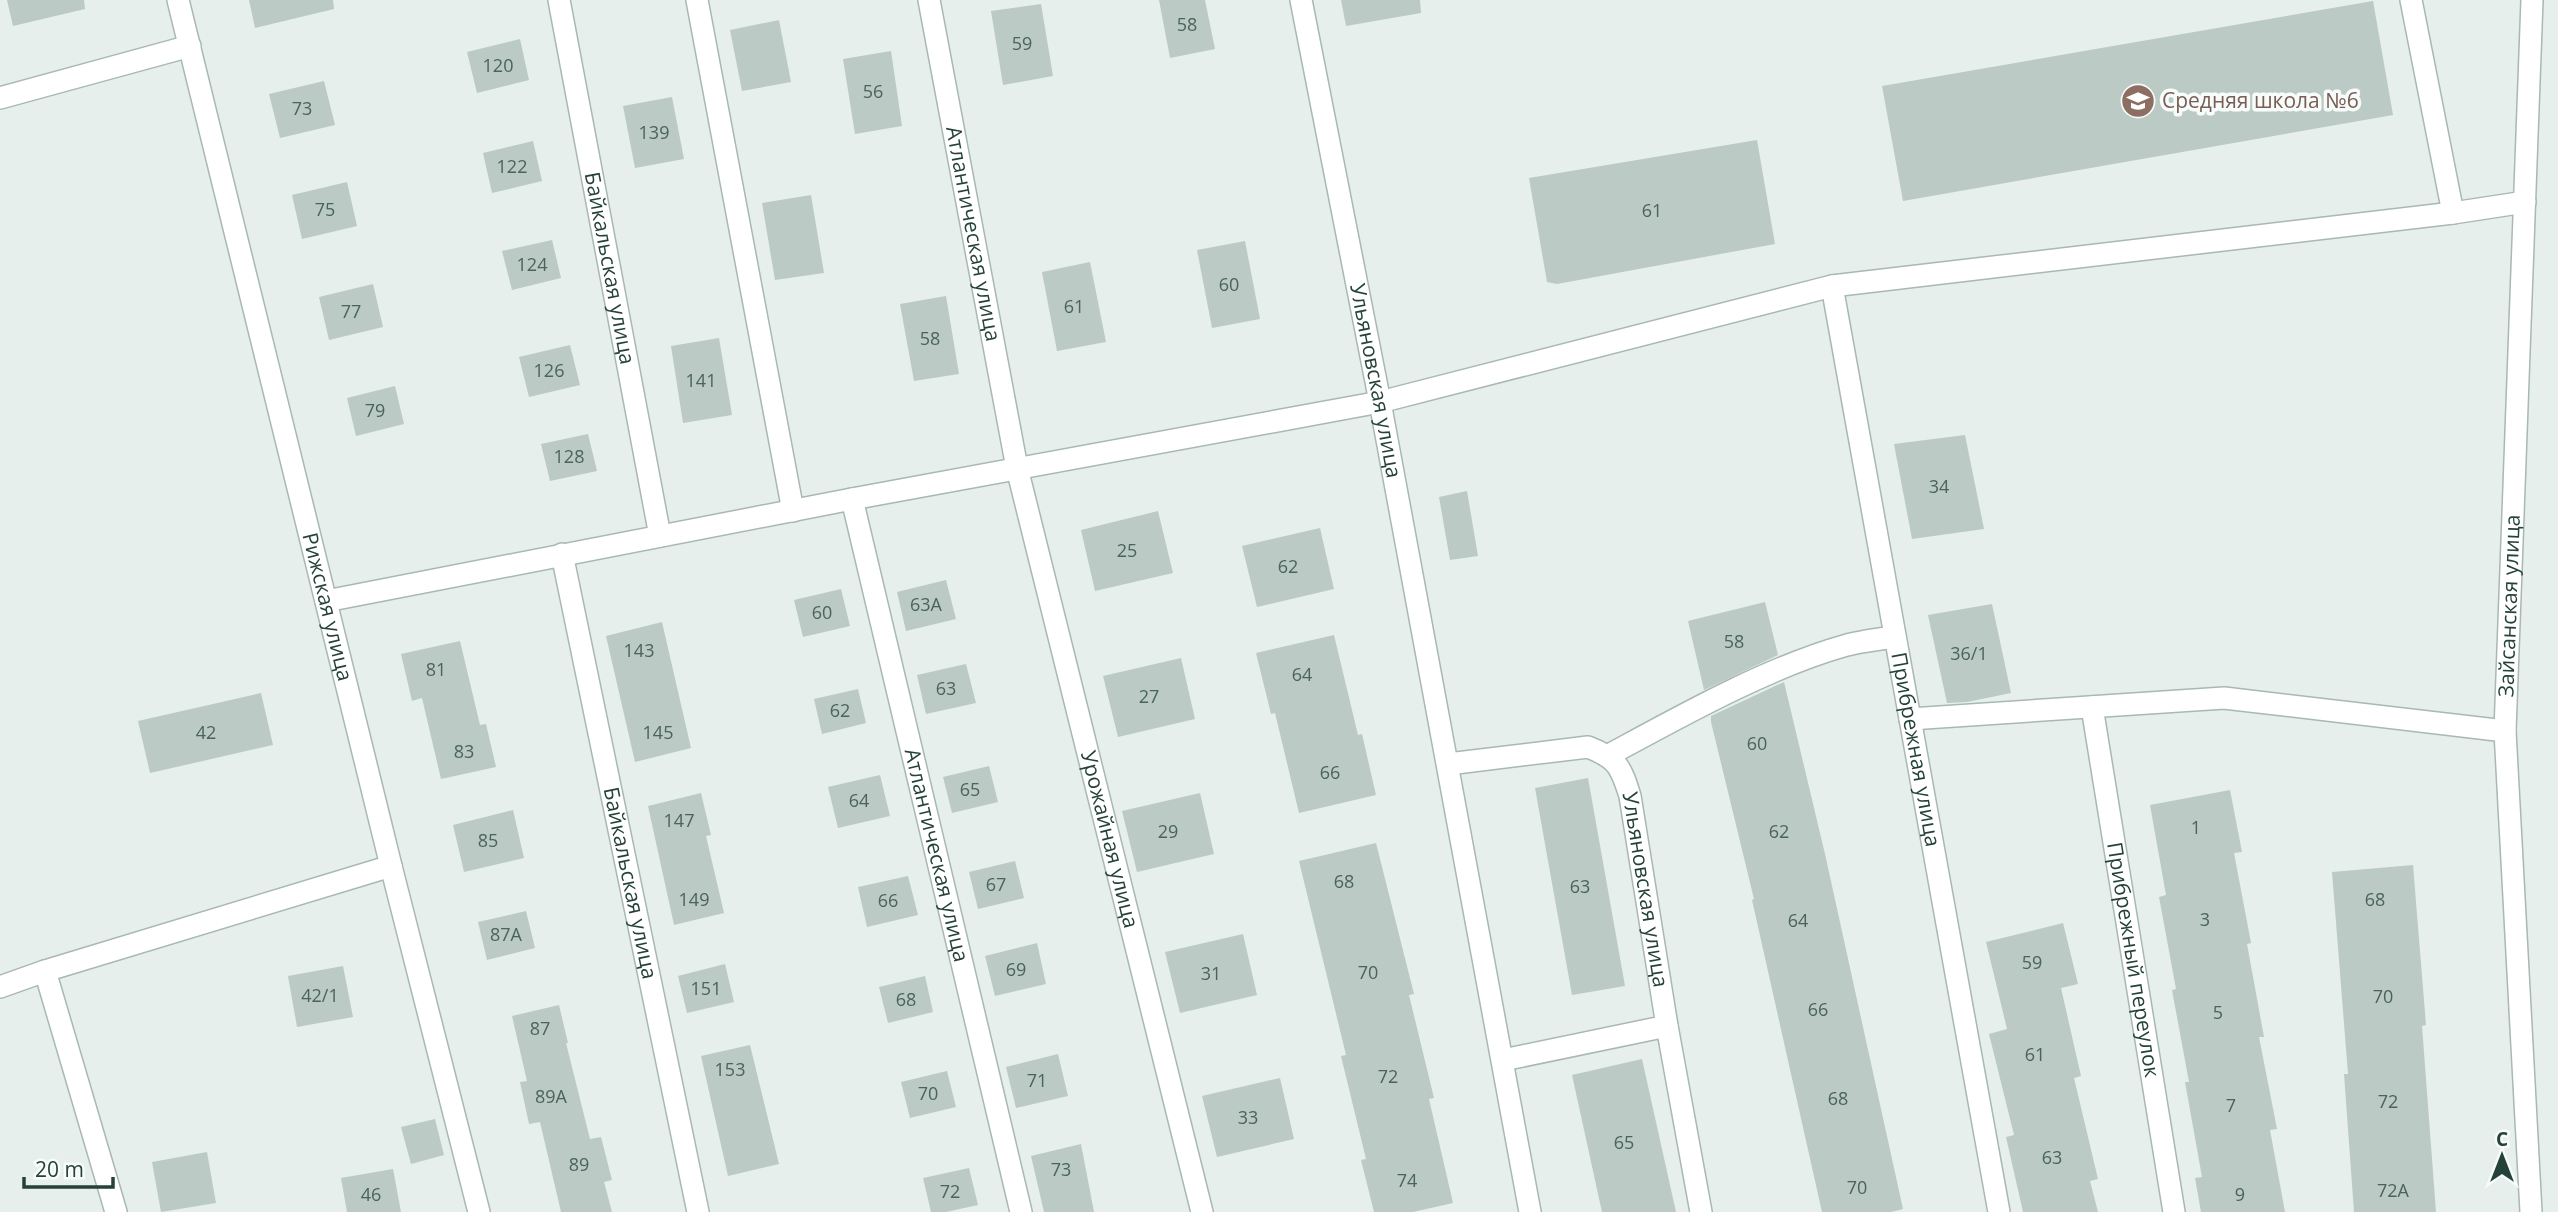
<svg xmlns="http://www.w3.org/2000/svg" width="2558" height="1212" font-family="'Open Sans',sans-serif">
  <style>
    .building { fill: #bbcac4 }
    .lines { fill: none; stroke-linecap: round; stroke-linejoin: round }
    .minor-casing { stroke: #a8b8b2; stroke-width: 24 }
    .minor { stroke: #fff; stroke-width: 21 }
    .labels { text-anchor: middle; stroke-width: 7; stroke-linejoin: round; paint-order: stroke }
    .number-label { font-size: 18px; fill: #4a645c }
    .education-label { font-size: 21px; fill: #785e54; stroke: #f7fbf9; text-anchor: start }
    .street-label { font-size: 21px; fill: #24423a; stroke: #f7fbf9 }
  </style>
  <rect width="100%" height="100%" fill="#e6efeb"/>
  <g class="building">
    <polygon points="7,0 84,0 85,9 13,26"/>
    <polygon points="249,0 333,0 334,9 255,28"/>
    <polygon points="1159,0 1205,0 1215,49 1170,58"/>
    <polygon points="1341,0 1420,0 1421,13 1346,26"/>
    <polygon points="2373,1 2393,115 1903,201 1882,86"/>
    <polygon points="1041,4 1053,76 1003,85 991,11"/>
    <polygon points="779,20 791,82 742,91 730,30"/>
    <polygon points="520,39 529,80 477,93 467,52"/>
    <polygon points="891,51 902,126 855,134 843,59"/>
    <polygon points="324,81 335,125 280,138 269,94"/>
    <polygon points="672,97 684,159 635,168 623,106"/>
    <polygon points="1757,140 1775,244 1557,284 1547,282 1529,178"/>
    <polygon points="533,141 542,181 492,193 483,153"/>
    <polygon points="347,182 357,226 302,239 292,195"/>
    <polygon points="811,195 824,273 775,280 762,203"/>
    <polygon points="552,240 561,278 512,290 502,251"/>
    <polygon points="1245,241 1260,319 1212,328 1197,250"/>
    <polygon points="1090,262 1106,342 1057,351 1042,272"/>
    <polygon points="373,284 383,327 329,340 319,297"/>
    <polygon points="946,296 959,374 914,381 900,304"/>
    <polygon points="719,338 732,415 683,423 671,346"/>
    <polygon points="570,345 580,385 529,397 519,357"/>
    <polygon points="395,386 404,424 356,436 347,398"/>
    <polygon points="588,434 597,471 550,481 541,444"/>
    <polygon points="1965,435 1984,529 1912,539 1894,444"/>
    <polygon points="1467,491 1478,556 1450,560 1439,497"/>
    <polygon points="1158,511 1173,573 1095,591 1081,530"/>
    <polygon points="1320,528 1334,589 1257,607 1242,546"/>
    <polygon points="946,580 956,619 906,631 897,592"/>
    <polygon points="841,589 850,626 803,637 794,600"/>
    <polygon points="1765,602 1778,655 1704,690 1688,621"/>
    <polygon points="1992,604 2011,693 1967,702 1947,703 1928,615"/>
    <polygon points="662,622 691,748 635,762 606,636"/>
    <polygon points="1334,635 1358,735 1362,734 1376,795 1299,813 1275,713 1271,714 1256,653"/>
    <polygon points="460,641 480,725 486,724 496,767 441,779 422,698 412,701 401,654"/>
    <polygon points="1181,658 1195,719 1118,737 1103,676"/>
    <polygon points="966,664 976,703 926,714 917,675"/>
    <polygon points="1784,682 1825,854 1903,1209 1891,1212 1822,1212 1752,900 1754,899 1711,722 1711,716"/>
    <polygon points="858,689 866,723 822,734 814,699"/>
    <polygon points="261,693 273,745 150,773 138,721"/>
    <polygon points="989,766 998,802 952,813 943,777"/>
    <polygon points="880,775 890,816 838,828 828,787"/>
    <polygon points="1588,778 1625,986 1572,995 1535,788"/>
    <polygon points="2230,790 2242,852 2234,853 2251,943 2247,944 2264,1037 2259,1037 2277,1129 2270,1130 2285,1212 2201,1212 2195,1178 2202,1177 2185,1082 2189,1082 2172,990 2176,989 2159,897 2166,895 2150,805"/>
    <polygon points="701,793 711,835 706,836 724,913 674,925 648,806"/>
    <polygon points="1200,793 1214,854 1137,872 1122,811"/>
    <polygon points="513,810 524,858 464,872 453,825"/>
    <polygon points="1376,843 1414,994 1409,995 1434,1098 1429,1099 1453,1203 1413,1212 1374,1212 1361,1160 1366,1159 1341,1056 1346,1055 1299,861"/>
    <polygon points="1015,861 1024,898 978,909 969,872"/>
    <polygon points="2413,865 2426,1025 2422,1026 2436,1212 2354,1212 2344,1074 2348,1074 2332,872"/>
    <polygon points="908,876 918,915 867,927 858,887"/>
    <polygon points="526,911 535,948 487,960 478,922"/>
    <polygon points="2063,923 2078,984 2061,988 2081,1076 2074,1078 2098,1179 2090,1181 2098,1212 2023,1212 2006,1137 2014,1135 1989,1034 2007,1029 1986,942"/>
    <polygon points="1243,934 1257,995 1180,1013 1165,952"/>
    <polygon points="1037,943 1046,984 995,996 985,956"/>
    <polygon points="725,964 734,1002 687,1013 678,976"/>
    <polygon points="343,966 353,1017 297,1027 288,976"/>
    <polygon points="925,976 933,1012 888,1023 879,987"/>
    <polygon points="559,1005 568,1043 566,1043 590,1139 601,1137 612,1180 604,1182 612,1212 561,1212 540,1122 529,1124 520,1082 527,1081 512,1016"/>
    <polygon points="750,1045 779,1164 728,1176 701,1056"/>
    <polygon points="1058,1054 1068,1096 1016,1108 1006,1067"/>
    <polygon points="1642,1059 1676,1212 1602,1212 1572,1075"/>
    <polygon points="947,1071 956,1107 910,1118 901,1082"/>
    <polygon points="1280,1078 1294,1139 1217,1157 1202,1096"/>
    <polygon points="435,1119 444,1155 411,1164 401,1127"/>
    <polygon points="1081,1144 1094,1212 1044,1212 1031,1156"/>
    <polygon points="207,1152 216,1203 161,1212 152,1162"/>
    <polygon points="969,1168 978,1205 946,1212 931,1212 923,1178"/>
    <polygon points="393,1169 401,1212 347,1212 341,1178"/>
  </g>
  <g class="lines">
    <g class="minor-casing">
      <g id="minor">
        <path id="s1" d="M178,0L391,866L479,1212"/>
        <path id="s2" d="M559,0L660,536"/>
        <polyline points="697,0 793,511"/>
        <path id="s3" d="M929,0L1017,468L1202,1212"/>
        <path id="s4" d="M1301,0L1380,402L1530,1212"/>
        <polyline points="2411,0 2453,213"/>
        <polyline points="0,98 190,46"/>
        <path id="s5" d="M1832,286L1999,1212"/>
        <path id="s6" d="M852,499L1021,1212"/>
        <path id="s7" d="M562,554L698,1212"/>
        <polyline points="326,601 852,499 1380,402 1832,286 2453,213 2525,202"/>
        <path id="s8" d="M2092,707L2174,1212"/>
        <polyline points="1910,719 2224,698 2505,731"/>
        <path d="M1609,755C1681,716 1768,667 1847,645C1863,641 1879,639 1895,637"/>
        <path id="s9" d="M1448,764L1588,747C1617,758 1621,767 1630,796L1667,1026L1503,1060"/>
        <polyline points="45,971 116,1212"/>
        <polyline points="0,987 45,971 391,866"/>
        <polyline points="1667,1026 1701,1212"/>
        <path id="s10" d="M2531,1212L2505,731L2532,0"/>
      </g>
    </g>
    <use href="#minor" class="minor"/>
  </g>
  <defs>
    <g id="school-disc" transform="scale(1.75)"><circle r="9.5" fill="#8d6e63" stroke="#f7fbf9"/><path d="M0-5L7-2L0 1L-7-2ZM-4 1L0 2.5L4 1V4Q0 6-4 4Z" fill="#fff"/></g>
  </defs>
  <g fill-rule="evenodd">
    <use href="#school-disc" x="2138" y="101"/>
  </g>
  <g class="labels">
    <g class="number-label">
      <text x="1187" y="31">58</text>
      <text x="1022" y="50">59</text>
      <text x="498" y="72">120</text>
      <text x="873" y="98">56</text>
      <text x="302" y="115">73</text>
      <text x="654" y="139">139</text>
      <text x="512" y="173">122</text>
      <text x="325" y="216">75</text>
      <text x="1652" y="217">61</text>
      <text x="532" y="271">124</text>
      <text x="1229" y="291">60</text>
      <text x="1074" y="313">61</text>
      <text x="351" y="318">77</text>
      <text x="930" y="345">58</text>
      <text x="549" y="377">126</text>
      <text x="701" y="387">141</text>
      <text x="375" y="417">79</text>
      <text x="569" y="463">128</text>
      <text x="1939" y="493">34</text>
      <text x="1127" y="557">25</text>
      <text x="1288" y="573">62</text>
      <text x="926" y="611">63А</text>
      <text x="822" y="619">60</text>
      <text x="1734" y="648">58</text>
      <text x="639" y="657">143</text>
      <text x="1969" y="660">36/1</text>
      <text x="436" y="676">81</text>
      <text x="1302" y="681">64</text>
      <text x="946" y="695">63</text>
      <text x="1149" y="703">27</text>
      <text x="840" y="717">62</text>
      <text x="206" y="739">42</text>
      <text x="658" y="739">145</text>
      <text x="1757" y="750">60</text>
      <text x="464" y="758">83</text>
      <text x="1330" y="779">66</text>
      <text x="970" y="796">65</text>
      <text x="859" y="807">64</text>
      <text x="679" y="827">147</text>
      <text x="2196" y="834">1</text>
      <text x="1168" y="838">29</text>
      <text x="1779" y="838">62</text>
      <text x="488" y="847">85</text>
      <text x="1344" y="888">68</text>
      <text x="996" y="891">67</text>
      <text x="1580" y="893">63</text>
      <text x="694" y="906">149</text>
      <text x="2375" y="906">68</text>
      <text x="888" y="907">66</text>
      <text x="2205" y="926">3</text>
      <text x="1798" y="927">64</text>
      <text x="506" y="941">87А</text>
      <text x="2032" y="969">59</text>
      <text x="1016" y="976">69</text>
      <text x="1368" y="979">70</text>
      <text x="1211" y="980">31</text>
      <text x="706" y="995">151</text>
      <text x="320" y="1002">42/1</text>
      <text x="2383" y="1003">70</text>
      <text x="906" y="1006">68</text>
      <text x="1818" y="1016">66</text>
      <text x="2218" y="1019">5</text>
      <text x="540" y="1035">87</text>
      <text x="2035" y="1061">61</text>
      <text x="730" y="1076">153</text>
      <text x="1388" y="1083">72</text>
      <text x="1037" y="1087">71</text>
      <text x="928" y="1100">70</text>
      <text x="551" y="1103">89А</text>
      <text x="1838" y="1105">68</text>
      <text x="2388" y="1108">72</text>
      <text x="2231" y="1112">7</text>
      <text x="1248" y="1124">33</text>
      <text x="1624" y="1149">65</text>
      <text x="2052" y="1164">63</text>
      <text x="579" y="1171">89</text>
      <text x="1061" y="1176">73</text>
      <text x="1407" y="1187">74</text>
      <text x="1857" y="1194">70</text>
      <text x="2393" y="1197">72А</text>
      <text x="950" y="1198">72</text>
      <text x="371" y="1201">46</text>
      <text x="2240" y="1201">9</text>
    </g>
    <g class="education-label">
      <text x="2162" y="108">Средняя школа №6</text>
    </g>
    <g class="street-label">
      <text dy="7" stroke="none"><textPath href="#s3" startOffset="238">Атлантическая улица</textPath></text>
      <text dy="7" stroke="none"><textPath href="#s2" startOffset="273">Байкальская улица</textPath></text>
      <text dy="7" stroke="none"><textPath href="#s4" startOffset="388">Ульяновская улица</textPath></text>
      <text dy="7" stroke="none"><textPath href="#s1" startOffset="625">Рижская улица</textPath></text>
      <text dy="7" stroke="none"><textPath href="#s10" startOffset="607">Зайсанская улица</textPath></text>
      <text dy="7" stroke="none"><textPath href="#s5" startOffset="471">Прибрежная улица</textPath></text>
      <text dy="7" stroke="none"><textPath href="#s3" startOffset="859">Урожайная улица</textPath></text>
      <text dy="7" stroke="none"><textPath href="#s6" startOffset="366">Атлантическая улица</textPath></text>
      <text dy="7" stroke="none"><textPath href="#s7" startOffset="336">Байкальская улица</textPath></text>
      <text dy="7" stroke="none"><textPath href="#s9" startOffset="304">Ульяновская улица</textPath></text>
      <text dy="7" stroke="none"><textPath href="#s8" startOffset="256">Прибрежный переулок</textPath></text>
    </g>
  </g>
  <g transform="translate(2502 1156)" stroke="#f7fbf9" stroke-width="5" paint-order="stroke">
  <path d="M0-5L12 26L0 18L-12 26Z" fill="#24423a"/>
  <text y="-10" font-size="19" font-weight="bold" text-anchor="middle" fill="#24423a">С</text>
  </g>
  <path d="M24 1177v10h89v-10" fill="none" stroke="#24423a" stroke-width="3.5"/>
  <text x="35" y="1177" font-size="21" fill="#24423a" stroke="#f7fbf9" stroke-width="5" paint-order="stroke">20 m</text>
</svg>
